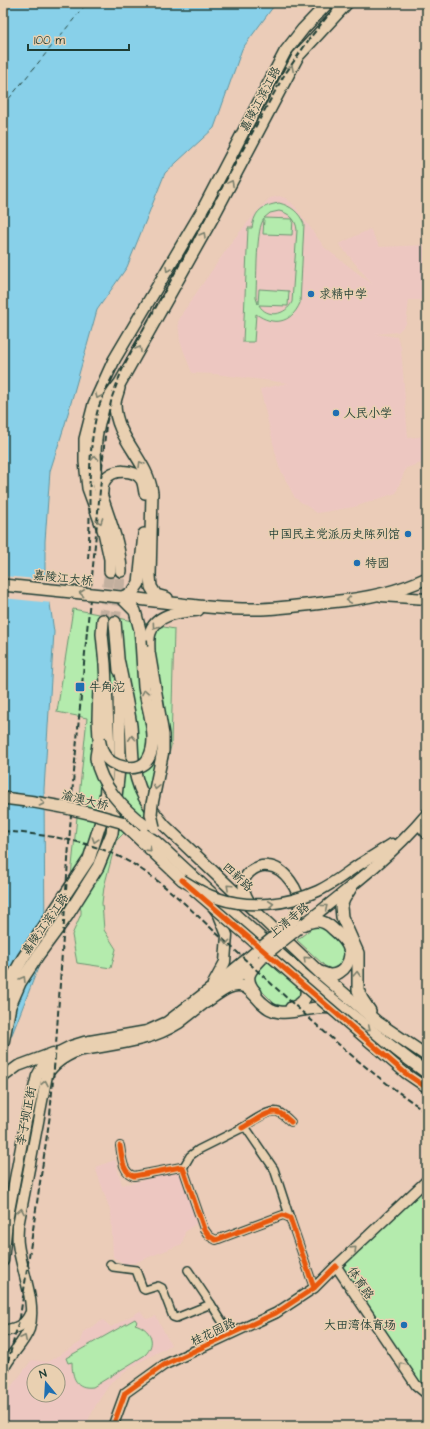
<svg xmlns="http://www.w3.org/2000/svg" width="430" height="1429" font-family="'Architects Daughter','LXGW WenKai TC',sans-serif">
  <style>
    .built { fill: #edc7c1; fill-rule: evenodd }
    .green { fill: #b4ebad; stroke: #6a9470; fill-rule: evenodd }
    .water { fill: #88d0e9; stroke: #5e95a1 }
    .pier { fill: #ebccb8 }
    .lines { fill: none; stroke-linecap: round; stroke-linejoin: round }
    .ferry { stroke: #24443d; stroke-width: 1; stroke-dasharray: 5 4; stroke-linecap: butt }
    .primary-tunnel { stroke: #c2af9e; stroke-width: 11; stroke-dasharray: 11 5.5; stroke-linecap: butt }
    .minor-casing { stroke: #1f3d34; stroke-width: 10 }
    .tertiary-casing { stroke: #1f3d34; stroke-width: 12 }
    .secondary-casing { stroke: #1f3d34; stroke-width: 13 }
    .primary-casing { stroke: #1f3d34; stroke-width: 14 }
    .minor { stroke: #e9d0b1; stroke-width: 7 }
    .tertiary { stroke: #e9d0b1; stroke-width: 9 }
    .secondary { stroke: #e9d0b1; stroke-width: 10 }
    .primary { stroke: #e9d0b1; stroke-width: 11 }
    .rail { stroke: #1f3d34; stroke-width: 2; stroke-dasharray: 6 3; stroke-linecap: butt }
    .tertiary-bridge-casing { stroke: #1f3d34; stroke-width: 12; stroke-linecap: butt }
    .secondary-bridge-casing { stroke: #1f3d34; stroke-width: 13; stroke-linecap: butt }
    .primary-bridge-casing { stroke: #1f3d34; stroke-width: 14; stroke-linecap: butt }
    .tertiary-bridge { stroke: #e9d0b1; stroke-width: 9 }
    .secondary-bridge { stroke: #e9d0b1; stroke-width: 10 }
    .primary-bridge { stroke: #e9d0b1; stroke-width: 11 }
    .cycleway-casing { stroke: #e9d0b1; stroke-width: 8 }
    .cycleway { stroke: #e8590c; stroke-width: 5 }
    .oneway { stroke: #7a7f6c }
    .poi-dot { fill: #1f6fb2; stroke: #e9d0b1; stroke-width: 1.5 }
    .labels { text-anchor: middle; stroke-width: 3; stroke-linejoin: round; paint-order: stroke }
    .street-label { font-size: 12px; fill: #1f3d34; stroke: #e9d0b1 }
    .poi-label { font-size: 12px; fill: #1f3d34; stroke: #e9d0b1; text-anchor: start }
  </style>
  <rect width="100%" height="100%" fill="#ebccb8"/>
  <filter id="ink" filterUnits="userSpaceOnUse"><feTurbulence type="fractalNoise" baseFrequency=".025" numOctaves="2"/><feDisplacementMap in="SourceGraphic" scale="8" xChannelSelector="R" yChannelSelector="G"/><feConvolveMatrix kernelMatrix="1 2 1 2 8 2 1 2 1" color-interpolation-filters="sRGB"/></filter>
  <g filter="url(#ink)">
    <g class="built">
      <polygon points="279,196 285,198 293,204 325,248 372,284 339,244 370,229 380,247 427,245 427,300 409,300 406,324 398,332 376,334 397,337 401,347 408,438 427,436 427,461 406,468 396,493 354,507 317,513 295,498 279,467 260,389 288,383 215,374 192,373 180,341 178,322 183,312 233,240 260,208 270,198"/>
      <polygon points="115,1160 122,1185 181,1171 198,1222 185,1232 182,1244 134,1263 125,1264 113,1257 111,1213 95,1167"/>
      <path d="M140,1311L147,1319L156,1316L171,1345L138,1363L111,1382L96,1405L85,1426H3V1397L32,1360L48,1362L81,1342L83,1332L103,1320L111,1327ZM34,1371H58V1395H34Z"/>
    </g>
    <g class="green">
      <path d="M279,203C291,206 299,212 304,224L300,303C291,324 273,326 256,314L254,342H243L248,228H252C255,210 262,206 279,203ZM279,211C289,213 296,219 297,230L292,302C286,315 267,319 259,305L288,306L289,291L259,289L258,304L256,298V292C257,278 256,227 264,219L263,234L292,235L293,219L264,218L270,213Z"/>
      <polygon points="73,609 174,629 171,746 156,808 146,821 124,833 116,841 104,887 102,903 104,930 116,949 111,968 77,963 72,935 81,914 81,910 74,893 71,876 87,718 57,712"/>
      <polygon points="316,925 325,925 342,942 345,956 339,965 331,969 325,966 297,940"/>
      <polygon points="270,961 299,986 300,997 287,1007 276,1005 257,986 255,982 254,974 265,962"/>
      <polygon points="427,1184 427,1388 420,1382 340,1267"/>
      <path d="M135,1319L137,1322L135,1324C151,1329 157,1343 145,1355L93,1387C76,1389 72,1378 72,1362L68,1363L66,1358Z"/>
    </g>
    <polygon class="water" points="3,3 276,3 242,49 214,128 165,173 127,267 97,310 65,424 50,471 45,541 45,569 54,632 44,789 45,950 13,1032 3,1054"/>
    <polygon class="pier" points="3,576 49,580 52,603 3,598"/>
    <g class="lines">
      <polyline class="ferry" points="3,106 87,3"/>
      <g class="primary-tunnel">
        <polyline points="103,620 110,571"/>
        <polyline points="115,622 121,571"/>
      </g>
      <g class="minor-casing">
        <g id="minor">
          <polyline points="418,825 427,836"/>
          <path d="M242,1128C250,1123 268,1109 278,1112C283,1114 287,1118 291,1122"/>
          <path d="M120,1146C122,1156 122,1173 134,1176L181,1167L183,1168L204,1229L209,1236L216,1240L283,1215L290,1218L314,1288"/>
          <polyline points="183,1168 190,1156 198,1150 242,1128 246,1128 274,1169 290,1218"/>
          <polyline points="110,1264 113,1267 136,1270 143,1289 145,1290 158,1286 162,1288 173,1317 176,1318 211,1304"/>
          <polyline points="188,1270 211,1304 230,1334"/>
        </g>
      </g>
      <g class="tertiary-casing">
        <g id="tertiary">
          <polyline points="427,1180 336,1266 416,1385 427,1394"/>
          <polyline points="113,1426 125,1393 164,1365 276,1313 314,1288 336,1266"/>
        </g>
      </g>
      <g class="secondary-casing">
        <g id="secondary">
          <polyline points="381,596 427,599"/>
          <polyline points="124,825 182,880"/>
          <polyline points="360,864 392,844"/>
          <path d="M252,906C244,894 238,881 251,871C255,868 262,865 268,866C284,867 301,891 299,907C299,912 296,916 293,921"/>
          <path d="M304,924C347,890 392,856 427,814"/>
          <polyline points="213,984 225,962 227,935 219,915 214,908"/>
          <polyline points="3,1077 18,1066 53,1053"/>
          <polyline points="3,1261 7,1221 26,1121 37,1076 43,1065 61,1051 71,1046 84,1042 147,1031 167,1022 210,989 255,952"/>
          <path d="M3,1331C15,1329 25,1326 30,1314"/>
          <path d="M3,1370C9,1355 23,1345 29,1329C37,1303 21,1270 18,1244C17,1238 18,1232 18,1226L47,1075C53,1064 66,1056 78,1051C113,1044 148,1043 179,1023L255,964"/>
        </g>
      </g>
      <g class="primary-casing">
        <g id="primary">
          <path d="M119,388C118,393 115,399 115,404C115,438 148,460 152,493L150,576L151,587L156,595L167,598"/>
          <path d="M102,492C102,488 102,484 105,480C112,468 135,469 142,480C144,484 144,489 145,493"/>
          <polyline points="110,571 110,559 104,532 88,488 85,462 85,439 94,404 114,360 202,211 285,52 303,29 328,3"/>
          <path d="M121,571C120,544 110,522 102,497C92,465 92,430 108,400C111,394 116,388 120,383L213,217L298,56L347,3"/>
          <path d="M121,597C167,602 214,610 261,609C284,608 307,605 330,602C364,599 396,593 427,578"/>
          <polyline points="121,597 135,611 140,630 141,640"/>
          <polyline points="122,597 132,593 139,583 144,534"/>
          <polyline points="115,622 119,670"/>
          <path d="M149,652C149,646 148,639 150,633C156,613 181,612 198,610"/>
          <path d="M119,663C123,684 128,705 131,726C132,737 132,748 133,759C136,789 147,805 165,826L319,972L377,1022L427,1056"/>
          <polyline points="99,738 98,719 99,687"/>
          <path d="M121,822L141,832L156,842C243,923 331,1003 427,1073"/>
          <polyline points="352,886 344,899 341,907 342,917 358,953 358,990 362,999 370,1011"/>
          <path d="M302,925C307,923 312,921 317,921C324,921 329,925 333,929C339,934 345,939 348,946C354,958 344,976 329,975C326,974 323,973 320,972"/>
          <path d="M256,993C241,976 252,969 264,956"/>
          <path d="M206,1002C217,995 231,981 245,987C251,990 256,997 261,1002C267,1007 271,1011 280,1012C298,1014 316,1004 335,1009"/>
          <polyline points="3,1006 10,981 23,958 89,859 104,812 109,750 105,664 102,634 103,620"/>
          <path d="M291,1008C306,1003 309,995 304,980"/>
          <polyline points="3,1043 10,1006 20,983 39,954 67,916 98,867 112,833 120,760 119,693"/>
        </g>
      </g>
      <use href="#minor" class="minor"/>
      <use href="#tertiary" class="tertiary"/>
      <use href="#secondary" class="secondary"/>
      <use href="#primary" class="primary"/>
      <g class="rail">
        <path d="M88,559C92,509 85,458 98,409C102,397 111,379 117,368"/>
        <path d="M3,831C44,835 83,839 120,857C160,877 194,913 226,942C291,1001 354,1064 427,1112"/>
        <polyline points="3,1380 20,1317 50,1115 56,1045 73,783 106,425 112,397 122,370 141,334 283,77 310,38 338,3"/>
      </g>
      <g class="tertiary-bridge-casing">
        <polyline id="tertiary-bridge" points="193,890 405,1073 427,1088"/>
      </g>
      <g class="secondary-bridge-casing">
        <g id="secondary-bridge">
          <path d="M182,880C193,887 204,894 217,898C250,909 287,905 318,891C333,884 346,873 360,864"/>
          <polyline points="255,952 293,921"/>
          <polyline points="264,956 298,929"/>
        </g>
      </g>
      <g class="primary-bridge-casing">
        <g id="primary-bridge">
          <polyline points="3,585 121,597"/>
          <polyline points="149,652 163,735 163,751 152,804 151,814 154,827"/>
          <path d="M99,738C100,743 101,749 103,753C110,768 139,774 148,759C160,740 147,708 144,687C143,671 142,656 141,640"/>
          <path d="M98,743C98,748 96,754 96,758C100,785 124,810 144,825"/>
          <path d="M3,798C43,802 82,810 121,822"/>
        </g>
      </g>
      <use href="#tertiary-bridge" class="tertiary-bridge"/>
      <use href="#secondary-bridge" class="secondary-bridge"/>
      <use href="#primary-bridge" class="primary-bridge"/>
      <g class="cycleway-casing">
        <g id="cycleway">
          <polyline points="182,880 405,1073 427,1088"/>
          <path d="M242,1128C250,1124 267,1111 275,1112C282,1112 286,1118 291,1122"/>
          <path d="M120,1146C122,1156 122,1173 134,1176L181,1167L183,1168L204,1229L209,1236L216,1240L283,1215L290,1218L314,1288"/>
          <polyline points="113,1426 125,1393 164,1365 276,1313 314,1288 336,1266"/>
        </g>
      </g>
      <use href="#cycleway" class="cycleway"/>
    </g>
    <defs><path id="oneway-chevron" d="M-2-3.5L2.5 0L-2 3.5" fill="none" stroke-width="1.6" stroke-linecap="round" stroke-linejoin="round"/></defs>
    <g class="oneway">
      <use href="#oneway-chevron" transform="translate(291 68) rotate(-62)"/>
      <use href="#oneway-chevron" transform="translate(231 183) rotate(-62)"/>
      <use href="#oneway-chevron" transform="translate(203 235) rotate(-61)"/>
      <use href="#oneway-chevron" transform="translate(168 269) rotate(120)"/>
      <use href="#oneway-chevron" transform="translate(139 349) rotate(-61)"/>
      <use href="#oneway-chevron" transform="translate(98 396) rotate(114)"/>
      <use href="#oneway-chevron" transform="translate(95 458) rotate(-92)"/>
      <use href="#oneway-chevron" transform="translate(141 464) rotate(-121)"/>
      <use href="#oneway-chevron" transform="translate(100 521) rotate(70)"/>
      <use href="#oneway-chevron" transform="translate(82 593) rotate(-174)"/>
      <use href="#oneway-chevron" transform="translate(349 600) rotate(172)"/>
      <use href="#oneway-chevron" transform="translate(155 626) rotate(126)"/>
      <use href="#oneway-chevron" transform="translate(145 692) rotate(-100)"/>
      <use href="#oneway-chevron" transform="translate(132 738) rotate(-94)"/>
      <use href="#oneway-chevron" transform="translate(156 787) rotate(103)"/>
      <use href="#oneway-chevron" transform="translate(42 803) rotate(12)"/>
      <use href="#oneway-chevron" transform="translate(95 840) rotate(107)"/>
      <use href="#oneway-chevron" transform="translate(149 849) rotate(43)"/>
      <use href="#oneway-chevron" transform="translate(229 887) rotate(-137)"/>
      <use href="#oneway-chevron" transform="translate(271 904) rotate(-6)"/>
      <use href="#oneway-chevron" transform="translate(325 907) rotate(-39)"/>
      <use href="#oneway-chevron" transform="translate(226 942) rotate(94)"/>
      <use href="#oneway-chevron" transform="translate(306 959) rotate(-136)"/>
      <use href="#oneway-chevron" transform="translate(357 974) rotate(-87)"/>
      <use href="#oneway-chevron" transform="translate(23 979) rotate(-59)"/>
      <use href="#oneway-chevron" transform="translate(368 1029) rotate(39)"/>
      <use href="#oneway-chevron" transform="translate(45 1083) rotate(-79)"/>
      <use href="#oneway-chevron" transform="translate(21 1211) rotate(-79)"/>
      <use href="#oneway-chevron" transform="translate(354 1249) rotate(-44)"/>
      <use href="#oneway-chevron" transform="translate(24 1338) rotate(-64)"/>
      <use href="#oneway-chevron" transform="translate(402 1365) rotate(-124)"/>
    </g>
  </g>
  <g class="poi-dot">
    <circle cx="311" cy="294" r="4"/>
    <circle cx="336" cy="413" r="4"/>
    <circle cx="408" cy="534" r="4"/>
    <circle cx="357" cy="563" r="4"/>
    <rect x="75" y="682" width="10" height="10" rx="2"/>
    <circle cx="404" cy="1325" r="4"/>
  </g>
  <g class="labels">
    <g class="street-label">
      <text transform="translate(260 99) rotate(-62)" y="4">嘉陵江滨江路</text>
      <text transform="translate(63 578) rotate(6)" y="4">嘉陵江大桥</text>
      <text transform="translate(85 800) rotate(14)" y="4">渝澳大桥</text>
      <text transform="translate(238 877) rotate(43)" y="4">四新路</text>
      <text transform="translate(289 920) rotate(-39)" y="4">上清寺路</text>
      <text transform="translate(45 924) rotate(-55)" y="4">嘉陵江滨江路</text>
      <text transform="translate(26 1116) rotate(-79)" y="4">李子坝正街</text>
      <text transform="translate(361 1283) rotate(56)" y="4">体育路</text>
      <text transform="translate(213 1332) rotate(-25)" y="4">桂花园路</text>
    </g>
    <g class="poi-label">
      <text x="319" y="298">求精中学</text>
      <text x="344" y="417">人民小学</text>
      <text x="400" y="538" text-anchor="end">中国民主党派历史陈列馆</text>
      <text x="365" y="567">特园</text>
      <text x="89" y="691">牛角沱</text>
      <text x="396" y="1329" text-anchor="end">大田湾体育场</text>
    </g>
  </g>
  <rect width="430" height="1429" fill="none" stroke="#e9d0b1" stroke-width="16"/>
  <rect x="8" y="8" width="414" height="1413" fill="none" stroke="#1f3d34" stroke-width="1.5" filter="url(#ink)"/>
  <g transform="translate(46 1383) rotate(342)"><circle r="19" fill="#e9d0b1" stroke="#98957f"/>
  <path d="M0-3L7 15L0 10L-7 15Z" fill="#1f6fb2"/>
  <text y="-6" font-size="11" font-weight="bold" text-anchor="middle" fill="#1f3d34">N</text>
  </g>
  <path d="M28 44v6h101v-6" fill="none" stroke="#1f3d34" stroke-width="2"/>
  <text x="34" y="44" font-size="12" fill="#1f3d34" stroke="#e9d0b1" stroke-width="3" paint-order="stroke">100 m</text>
</svg>
